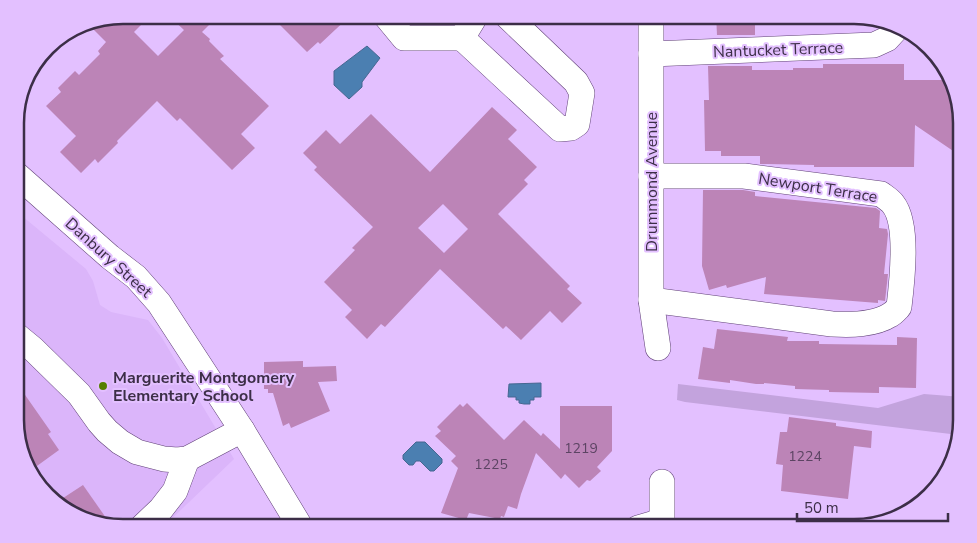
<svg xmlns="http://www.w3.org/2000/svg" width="977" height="543" font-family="'Nunito Sans',sans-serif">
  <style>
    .built { fill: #dbb5fa }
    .green { fill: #c3a3dd }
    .water { fill: #4b7fb1; stroke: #466791 }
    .building { fill: #bc84b7; fill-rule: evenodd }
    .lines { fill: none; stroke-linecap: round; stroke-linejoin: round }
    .minor-casing { stroke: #604177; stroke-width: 26 }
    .minor { stroke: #fff; stroke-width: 25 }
    .poi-dot { fill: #547f02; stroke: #e3c0ff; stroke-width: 2 }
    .labels { text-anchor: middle; stroke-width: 4; stroke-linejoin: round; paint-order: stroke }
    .number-label { font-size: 14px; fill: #5c4463 }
    .street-label { font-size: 16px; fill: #3c2e47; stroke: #e3c0ff }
    .poi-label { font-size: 16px; font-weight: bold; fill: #3c2e47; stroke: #e3c0ff; text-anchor: start }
    .rim { fill: none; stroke: #3c2e47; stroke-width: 2.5 }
  </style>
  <rect width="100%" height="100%" fill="#e3c0ff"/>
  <polygon class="built" points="16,211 86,269 93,281 100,305 111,312 148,320 162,338 234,459 162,528 123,528 69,514 33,480 16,435"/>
  <polygon class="green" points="678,384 878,408 924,394 962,397 962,427 959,435 685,402 677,400"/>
  <g class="water">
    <polygon points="367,46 380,58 362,82 362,87 349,99 334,85 334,71"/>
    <polygon points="541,383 541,397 534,397 534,400 530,400 530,404 524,404 519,403 519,400 516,400 516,397 508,397 509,384"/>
    <polygon points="416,442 425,442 442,459 442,463 434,471 430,471 420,461 416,461 413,465 409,465 403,459 403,455"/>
  </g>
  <g class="building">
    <polygon points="123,15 151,15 134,32 158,56 184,30 168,15 219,15 202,32 210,39 209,41 224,56 220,59 269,106 241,134 255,148 232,170 180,118 177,121 157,101 117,141 118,143 98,163 95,159 81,173 60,152 76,136 46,106 61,92 58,88 75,71 79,75 100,54 98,51 106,42 86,22"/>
    <polygon points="291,15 351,15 320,44 318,42 307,52 280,25"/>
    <polygon points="716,15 755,15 755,35 717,35"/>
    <polygon points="823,64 904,64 904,80 950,80 956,98 956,108 960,110 962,116 962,157 915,125 914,167 814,167 814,165 767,164 760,164 760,156 721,156 721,151 705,151 704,100 709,100 708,66 752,66 752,70 793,70 793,68 823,68"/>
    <path d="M492,107L517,130L508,139L537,167L524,180L528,184L498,214L570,286L567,289L582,303L562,323L550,311L521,340L506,326L503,329L440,269L385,327L381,324L367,339L345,317L352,310L324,282L355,250L352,248L373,227L314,170L317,167L303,153L326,130L340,144L371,114L430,172ZM443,204L468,229L444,253L418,228Z"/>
    <polygon points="703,190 743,190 755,192 755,196 876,208 880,211 879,228 887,229 888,234 884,274 888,274 885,301 878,300 878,303 764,294 766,277 727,288 726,285 709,290 702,266"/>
    <polygon points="717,329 788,337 787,341 819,341 819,344 897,345 897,337 917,338 916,388 879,387 879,393 829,392 829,390 795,389 795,386 764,383 764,384 756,384 730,380 730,383 698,379 703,347 714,349"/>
    <polygon points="303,361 303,367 336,366 337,381 318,382 330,411 291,428 289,423 283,426 273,393 268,393 268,389 264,389 264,362"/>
    <polygon points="16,382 51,432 48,434 59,450 30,471 16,435"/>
    <polygon points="467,403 504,440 524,420 541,436 543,433 560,449 560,406 612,406 612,451 597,467 601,471 590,481 587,480 579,488 565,474 561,479 536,453 521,494 517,509 508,506 504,517 501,516 500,519 469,513 466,520 441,513 458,468 451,461 456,456 435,436 441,431 437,427 460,404 463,407"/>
    <polygon points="789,417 836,423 836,426 872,431 871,448 854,446 848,499 781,491 783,465 776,464 780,432 787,432"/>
    <polygon points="83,485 111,525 69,514 57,502"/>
  </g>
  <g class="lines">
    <g class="minor-casing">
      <g id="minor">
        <polyline points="385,15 404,38 462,38"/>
        <polyline points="476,15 462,38 560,129 571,128 577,124 582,93 576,82 506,15"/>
        <polyline points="651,15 651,300 658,348"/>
        <polyline points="651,54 874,45 887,39 898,27"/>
        <polyline points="16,174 110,257 136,277 159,303 242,430 301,528"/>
        <path d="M651,176H744L881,194C885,197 890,200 893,204C909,224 902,282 899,307C897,309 894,313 890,315C874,325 851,325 832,324L651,300"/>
        <polyline points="16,335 33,349 79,394 99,422 107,431 120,442 137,452 164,459 177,460 187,459 242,430"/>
        <polyline points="141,528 161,509 175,491 187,459"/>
        <polyline points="638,528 662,521"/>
        <polyline points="662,528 662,482"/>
      </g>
    </g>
    <use href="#minor" class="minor"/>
  </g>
  <circle class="poi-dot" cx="103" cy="386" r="5"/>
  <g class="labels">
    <g class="number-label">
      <text x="581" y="453">1219</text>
      <text x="805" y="461">1224</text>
      <text x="491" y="469">1225</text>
    </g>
    <g class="street-label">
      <text transform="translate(778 49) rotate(-2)" y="6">Nantucket Terrace</text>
      <text transform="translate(651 182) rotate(-90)" y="6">Drummond Avenue</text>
      <text transform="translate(818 187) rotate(9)" y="6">Newport Terrace</text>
      <text transform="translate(109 257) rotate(42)" y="6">Danbury Street</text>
    </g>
    <g class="poi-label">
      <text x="113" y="383">Marguerite Montgomery<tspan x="113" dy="18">Elementary School</tspan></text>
    </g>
  </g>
  <path d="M0 0H977V543H0ZM123 24H854A99 99 0 0 1 953 123V420A99 99 0 0 1 854 519H123A99 99 0 0 1 24 420V123A99 99 0 0 1 123 24Z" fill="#e3c0ff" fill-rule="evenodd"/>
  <path class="rim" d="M123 24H854A99 99 0 0 1 953 123V420A99 99 0 0 1 854 519H123A99 99 0 0 1 24 420V123A99 99 0 0 1 123 24Z"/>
  <path d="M797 513v8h151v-8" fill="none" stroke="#3c2e47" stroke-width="2.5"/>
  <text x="804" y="513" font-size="15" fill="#3c2e47" stroke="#e3c0ff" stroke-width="4" paint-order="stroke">50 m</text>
</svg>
